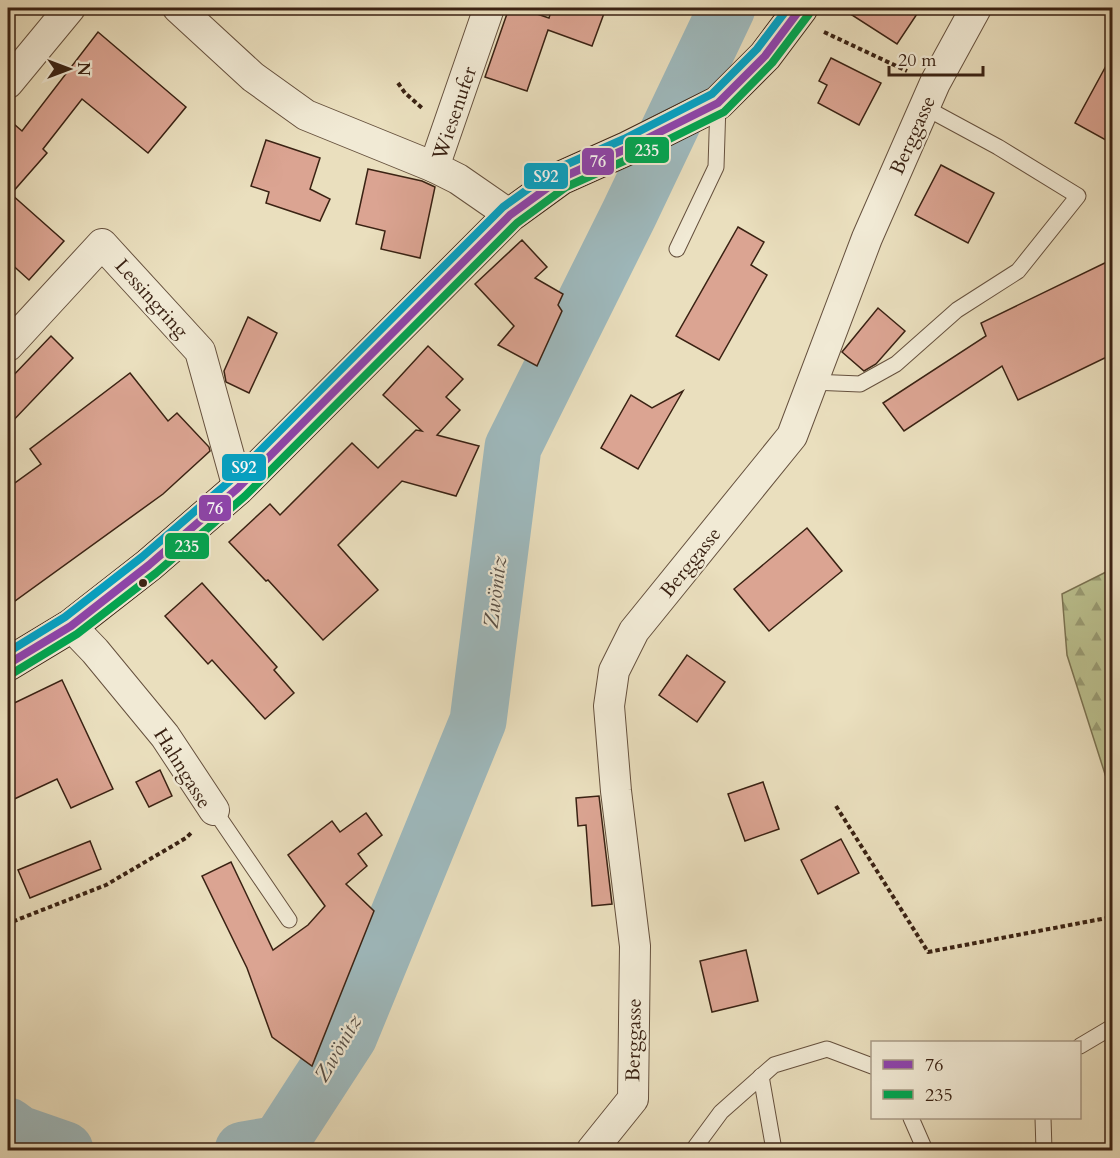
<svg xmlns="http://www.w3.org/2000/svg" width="1120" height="1158" font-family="Cardo,serif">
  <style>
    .forest { fill: url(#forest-firs); stroke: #7a7251; stroke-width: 1.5 }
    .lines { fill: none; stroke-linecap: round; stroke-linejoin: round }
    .stream { stroke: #767d79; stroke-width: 9 }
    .river { stroke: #9eb9bd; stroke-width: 57 }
    .building { fill: #dba492; stroke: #3a2213; stroke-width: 1.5 }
    .service-casing { stroke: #66513e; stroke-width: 17 }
    .minor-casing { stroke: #66513e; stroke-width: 32 }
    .secondary-casing { stroke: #3a2213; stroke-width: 35 }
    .path { stroke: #3a2213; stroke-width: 4; stroke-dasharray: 4.5 3; stroke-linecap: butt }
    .service { stroke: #f1ead5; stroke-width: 15 }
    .minor { stroke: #f1ead5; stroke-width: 30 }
    .secondary { stroke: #f1ead5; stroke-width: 33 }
    .bus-1-casing { stroke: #f1ead5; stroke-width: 12 }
    .bus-2-casing { stroke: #f1ead5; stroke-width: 12 }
    .bus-3-casing { stroke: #f1ead5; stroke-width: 12 }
    .bus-1 { stroke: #8e44ad; stroke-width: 8 }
    .bus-2 { stroke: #00a651; stroke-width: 8 }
    .bus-3 { stroke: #03a2c5; stroke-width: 8 }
    .bus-dot { fill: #3a2213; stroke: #f1ead5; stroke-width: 2 }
    .labels { text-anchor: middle; stroke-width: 4.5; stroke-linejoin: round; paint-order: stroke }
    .street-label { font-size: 20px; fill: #3a2213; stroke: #f1ead5 }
    .water-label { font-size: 21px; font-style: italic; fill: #584f46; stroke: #f1ead5 }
    .line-badge { stroke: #f1ead5; stroke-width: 2 }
    .badge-label { font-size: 16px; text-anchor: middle; font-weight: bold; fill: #fff }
  </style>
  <defs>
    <pattern id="forest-firs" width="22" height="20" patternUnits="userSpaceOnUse" patternTransform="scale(1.5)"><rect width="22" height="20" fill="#bbc18f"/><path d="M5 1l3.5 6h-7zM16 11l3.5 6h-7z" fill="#999c74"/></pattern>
  </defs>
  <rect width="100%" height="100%" fill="#eadfbe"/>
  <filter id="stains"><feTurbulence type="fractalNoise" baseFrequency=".00333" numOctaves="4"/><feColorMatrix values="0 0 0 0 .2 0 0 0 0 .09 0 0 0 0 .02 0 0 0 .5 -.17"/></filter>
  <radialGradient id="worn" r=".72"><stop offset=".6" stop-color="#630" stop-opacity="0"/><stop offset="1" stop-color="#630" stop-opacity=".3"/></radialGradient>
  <polygon class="forest" points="1112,569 1112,796 1067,655 1062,594"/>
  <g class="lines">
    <polyline class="stream" points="279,1144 279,1150"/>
    <g class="river">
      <polyline points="8,1126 19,1134 65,1150"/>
      <polyline points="243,1150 279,1144 349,1036 478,721 513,447 629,214 727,8"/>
    </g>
  </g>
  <g class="building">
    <polygon points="509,8 519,8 549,18 552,8 606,8 592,46 548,30 527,91 485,77"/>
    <polygon points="841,8 921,8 897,44"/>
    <polygon points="98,32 186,107 148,153 82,99 43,149 47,153 11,194 64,241 29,280 8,261 8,119 22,131"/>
    <polygon points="1113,53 1113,144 1075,123"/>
    <polygon points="831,58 881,83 859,125 818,103 827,85 819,81"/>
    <polygon points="266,140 320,158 310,189 330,199 320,221 266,203 269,192 251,186"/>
    <polygon points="941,165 994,193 968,243 915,215"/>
    <polygon points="368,169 422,181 435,187 420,258 381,249 385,231 356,224"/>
    <polygon points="738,227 764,242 751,265 767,275 719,360 676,336"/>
    <polygon points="522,240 547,267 535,278 563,294 558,305 562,311 537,366 498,345 514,326 475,284"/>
    <polygon points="1113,259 1113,354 1018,400 1002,366 904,431 883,403 986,336 981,323"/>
    <polygon points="878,308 905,331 876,364 864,371 842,352"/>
    <polygon points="248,317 277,333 249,393 226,382 224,371"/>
    <polygon points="51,336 73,358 8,426 8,381"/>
    <polygon points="428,346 463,379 446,397 460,410 437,435 479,446 456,496 402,481 338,545 378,590 323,640 268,580 266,581 229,542 270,504 280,515 352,443 378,468 416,430 422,431 383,395"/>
    <polygon points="130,373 168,421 177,413 209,447 210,451 163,494 8,606 8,488 41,464 30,449"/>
    <polygon points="683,391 638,469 601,448 631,395 652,408"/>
    <polygon points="807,528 842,571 769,631 734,589"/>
    <polygon points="202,583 277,667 274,670 294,693 265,719 212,660 208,664 165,616"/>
    <polygon points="687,655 725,682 697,722 659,695"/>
    <polygon points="62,680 113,789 71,808 57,779 8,802 8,706"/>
    <polygon points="160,770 172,796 149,807 136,782"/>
    <polygon points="763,782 779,829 745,841 728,794"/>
    <polygon points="599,796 612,904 592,906 586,825 578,826 576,798"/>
    <polygon points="366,813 382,835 358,854 367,866 346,884 374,911 312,1066 272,1037 247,968 202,876 231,862 273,950 308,925 325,906 288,855 332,821 340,832"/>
    <polygon points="841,839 859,873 818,894 801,860"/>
    <polygon points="90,841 101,869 30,898 18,870"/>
    <polygon points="746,950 758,1001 712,1012 700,961"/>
  </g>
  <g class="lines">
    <g class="service-casing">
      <g id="service">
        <polyline points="677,249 716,167 718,103"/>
        <polyline points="812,382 860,384 896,364 957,310 1018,271 1078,196 998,147 924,107"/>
        <polyline points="214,810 289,920"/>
        <polyline points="1080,1046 1112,1027"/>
        <polyline points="761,1076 774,1150"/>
        <polyline points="911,1118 925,1150"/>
        <polyline points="1043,1118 1044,1150"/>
        <polyline points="693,1150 721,1112 774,1065 827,1049 872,1066"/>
      </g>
    </g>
    <g class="minor-casing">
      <g id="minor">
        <polyline points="178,8 253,77 306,115 434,167"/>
        <polyline points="489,8 434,167 458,179 510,215"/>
        <polyline points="8,83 70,8"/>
        <polyline points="8,346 102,244 200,351 238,488"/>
        <polyline points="71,626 95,651 165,736 214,810"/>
        <polyline points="592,1150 633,1099 635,946 616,791 609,706 614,671 634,631 792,436 867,238 935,83 976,8"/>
      </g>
    </g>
    <g class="secondary-casing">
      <polyline id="secondary" points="8,664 71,626 149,565 238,488 510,215 561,178 628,148 718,103 765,56 801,8"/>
    </g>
    <g class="path">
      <polyline points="824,32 907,71"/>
      <polyline points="398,83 405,93 422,108"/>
      <polyline points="836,806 928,952 1112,917"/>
      <polyline points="8,926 9,923 106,885 186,838 192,832"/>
    </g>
    <use href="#service" class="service"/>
    <use href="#minor" class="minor"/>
    <use href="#secondary" class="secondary"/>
    <g class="bus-1-casing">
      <polyline id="bus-1" points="8,664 71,626 149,565 238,488 510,215 561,178 628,148 718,103 765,56 801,8"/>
    </g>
    <g class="bus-2-casing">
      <polyline id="bus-2" points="13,673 77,634 156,573 245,496 517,223 566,187 633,157 724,112 772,63 809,14"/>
    </g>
    <g class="bus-3-casing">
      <polyline id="bus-3" points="8,652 65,617 142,557 231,480 503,207 556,169 624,139 712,94 757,49 788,8"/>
    </g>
    <use href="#bus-1" class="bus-1"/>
    <use href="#bus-2" class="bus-2"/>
    <use href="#bus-3" class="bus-3"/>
  </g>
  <circle class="bus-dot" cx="143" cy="583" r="5"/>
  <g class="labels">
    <g class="street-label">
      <text transform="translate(454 113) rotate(-71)" y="7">Wiesenufer</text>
      <text transform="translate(912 135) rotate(-66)" y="7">Berggasse</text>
      <text transform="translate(152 298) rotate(48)" y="7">Lessingring</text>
      <text transform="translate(690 562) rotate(-51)" y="7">Berggasse</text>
      <text transform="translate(183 768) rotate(58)" y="7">Hahngasse</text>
      <text transform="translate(633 1040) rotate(-89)" y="7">Berggasse</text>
    </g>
    <g class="water-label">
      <text transform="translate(495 592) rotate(-83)" y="7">Zwönitz</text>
      <text transform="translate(338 1048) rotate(-60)" y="7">Zwönitz</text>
    </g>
  </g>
  <g class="line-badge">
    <rect x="624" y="136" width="46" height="28" rx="6" fill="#00a651"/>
    <rect x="581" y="147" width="34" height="29" rx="6" fill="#8e44ad"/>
    <rect x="523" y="162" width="46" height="28" rx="6" fill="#03a2c5"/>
    <rect x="221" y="453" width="46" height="29" rx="6" fill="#03a2c5"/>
    <rect x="198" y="494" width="34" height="28" rx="6" fill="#8e44ad"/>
    <rect x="164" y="532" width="46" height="28" rx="6" fill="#00a651"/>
  </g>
  <g class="badge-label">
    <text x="647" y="156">235</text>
    <text x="598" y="167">76</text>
    <text x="546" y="182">S92</text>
    <text x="244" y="473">S92</text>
    <text x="215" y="514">76</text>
    <text x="187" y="552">235</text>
  </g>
  <rect width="1120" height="1158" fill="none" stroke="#eadfbe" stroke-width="30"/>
  <rect x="9" y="9" width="1102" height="1140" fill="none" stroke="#3a2213" stroke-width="3"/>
  <rect x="15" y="15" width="1090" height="1128" fill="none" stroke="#3a2213" stroke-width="1.5"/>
  <rect x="871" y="1041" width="210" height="78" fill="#f1ead5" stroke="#a89a87" stroke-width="1.5"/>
  <rect x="883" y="1060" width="30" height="9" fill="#8e44ad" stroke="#a89a87" stroke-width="1.5"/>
  <text x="925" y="1071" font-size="18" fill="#3a2213">76</text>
  <rect x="883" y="1090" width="30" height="9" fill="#00a651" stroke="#a89a87" stroke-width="1.5"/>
  <text x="925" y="1101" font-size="18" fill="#3a2213">235</text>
  <g transform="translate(69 69) rotate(90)" stroke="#f1ead5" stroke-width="4.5" paint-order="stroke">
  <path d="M0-4.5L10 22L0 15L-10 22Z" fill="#3a2213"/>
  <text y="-9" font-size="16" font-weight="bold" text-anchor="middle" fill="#3a2213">N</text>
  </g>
  <path d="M889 66v9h94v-9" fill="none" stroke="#3a2213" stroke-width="3"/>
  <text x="898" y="66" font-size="18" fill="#3a2213" stroke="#f1ead5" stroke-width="4.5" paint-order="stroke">20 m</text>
  <rect width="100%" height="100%" filter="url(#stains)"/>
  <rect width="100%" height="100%" fill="url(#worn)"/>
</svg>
